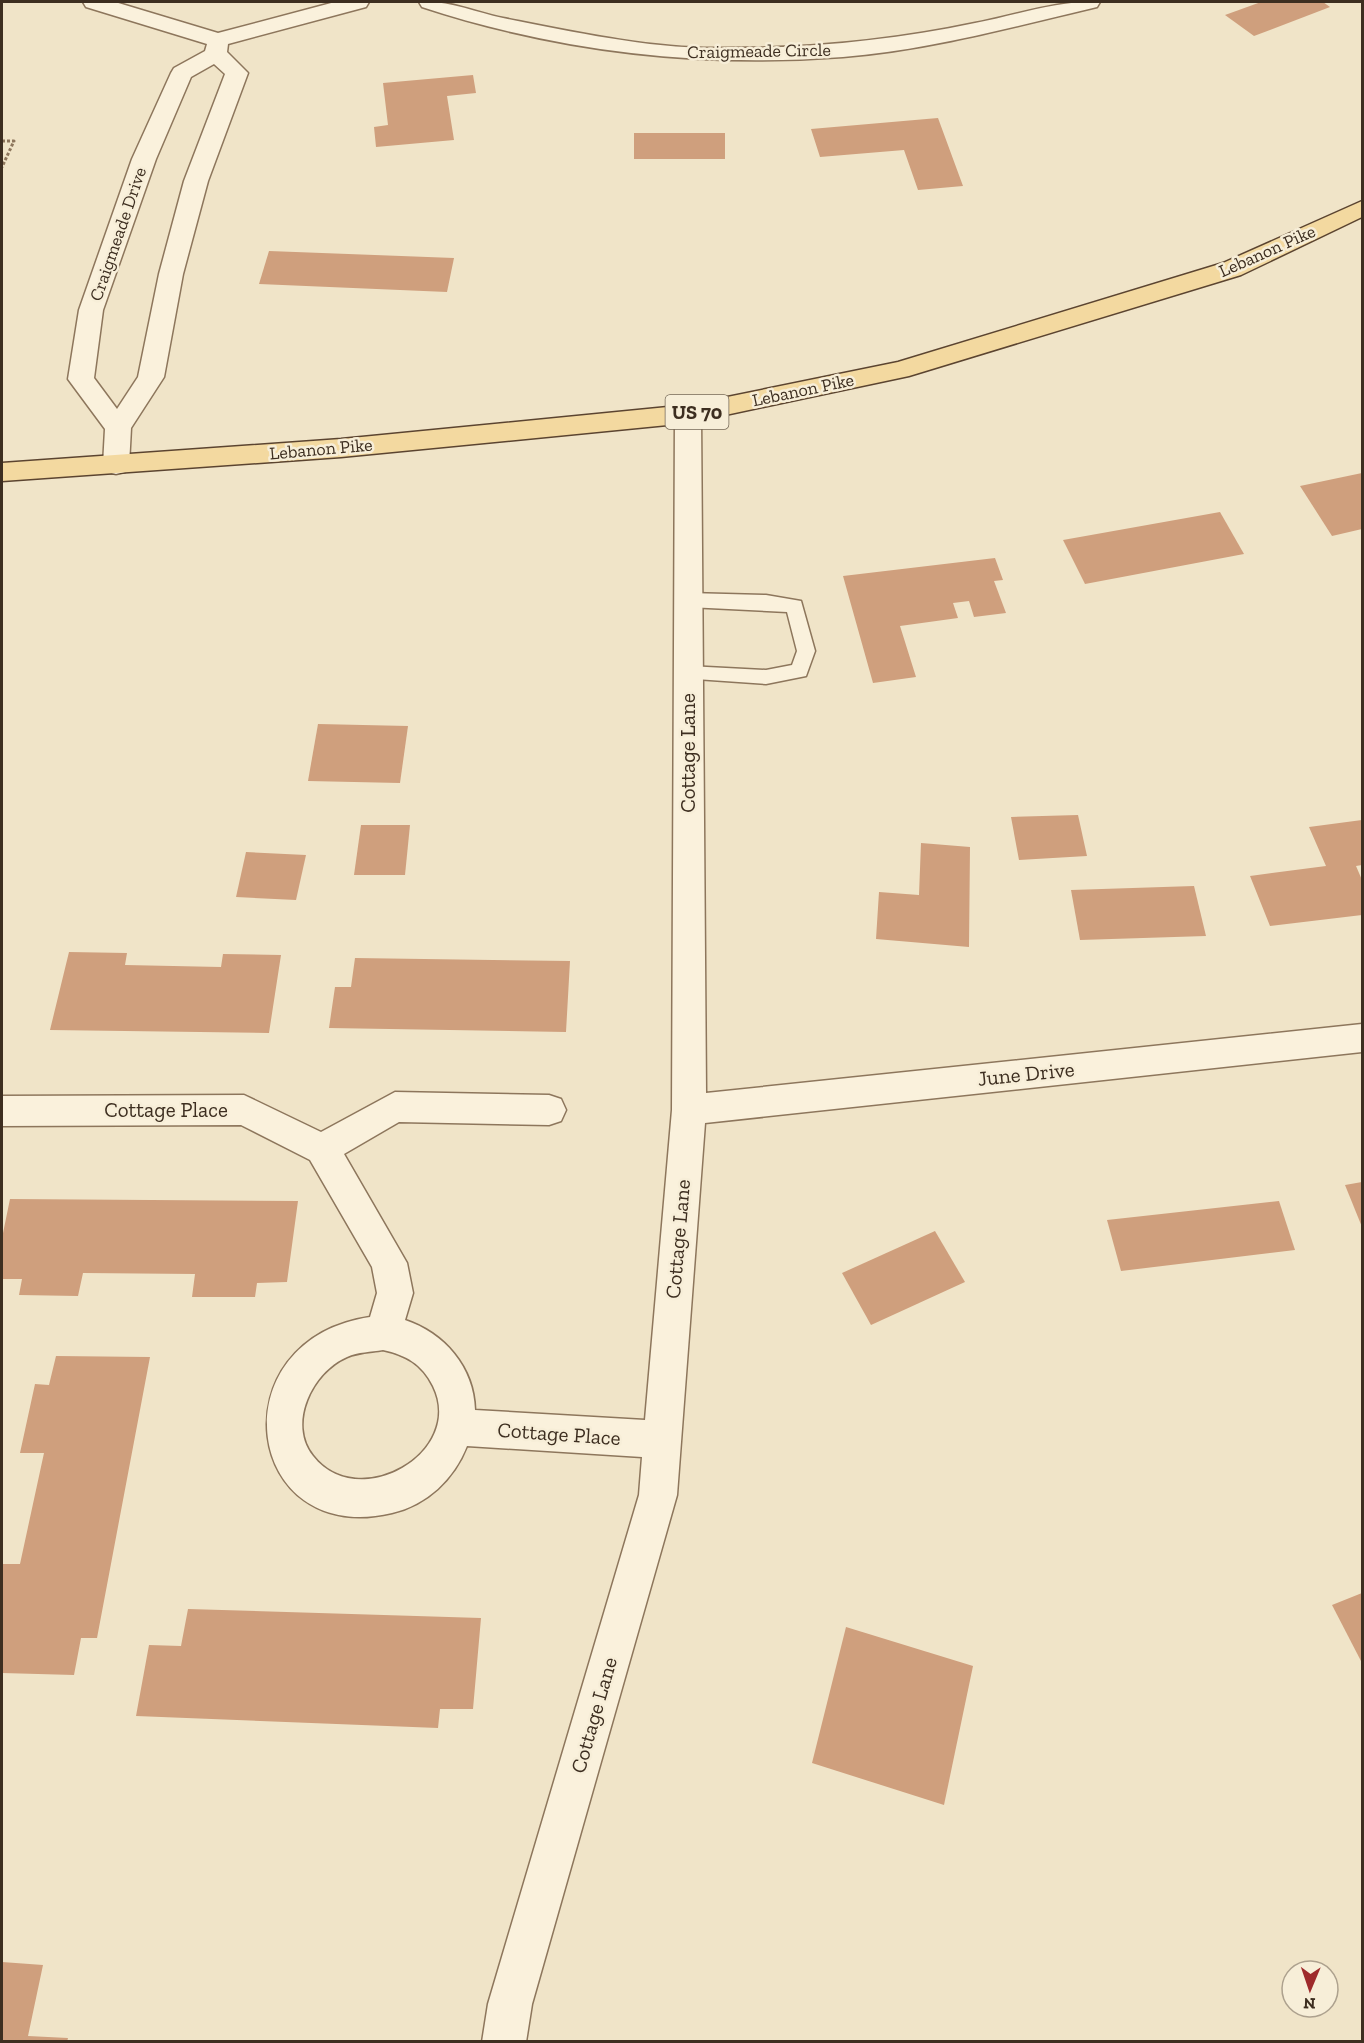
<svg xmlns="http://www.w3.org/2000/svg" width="1364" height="2043" font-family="'Zilla Slab',serif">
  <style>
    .building { fill: #cf9f7d }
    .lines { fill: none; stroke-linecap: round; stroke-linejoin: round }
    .lane-casing { stroke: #8d765c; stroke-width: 3 }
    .street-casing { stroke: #8d765c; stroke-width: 3 }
    .primary-casing { stroke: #5b4430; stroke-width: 3 }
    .path { stroke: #8d765c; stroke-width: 3; stroke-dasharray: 3 2; stroke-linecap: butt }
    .lane { fill: #faf1dc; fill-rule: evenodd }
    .street { fill: #faf1dc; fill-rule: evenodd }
    .primary { fill: #f3d9a0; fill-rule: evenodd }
    .labels { text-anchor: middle; stroke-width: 5; stroke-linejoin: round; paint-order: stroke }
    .far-street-label { font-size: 18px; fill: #3d2e20; stroke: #f7eed8 }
    .shield { fill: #f7eed8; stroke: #756857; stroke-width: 1.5 }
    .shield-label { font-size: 20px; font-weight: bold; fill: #3d2e20 }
    .street-label { font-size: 21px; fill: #3d2e20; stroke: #f7eed8 }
  </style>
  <rect width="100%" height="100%" fill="#f0e4c8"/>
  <g class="building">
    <polygon points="1261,2 1323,2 1330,7 1254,36 1225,15"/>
    <polygon points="473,75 476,93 447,96 454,140 376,147 374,127 388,125 383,83"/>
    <polygon points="938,118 963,186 918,190 904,150 820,157 811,129"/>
    <rect x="634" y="133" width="91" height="26"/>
    <polygon points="269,251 454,258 447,292 259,284"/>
    <polygon points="1362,473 1362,529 1332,536 1300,486"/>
    <polygon points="1220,512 1244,554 1085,584 1063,540"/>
    <polygon points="995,558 1003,580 994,581 1006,613 974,617 969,601 953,603 958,618 900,626 916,677 873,683 843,576"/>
    <polygon points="318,724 408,726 400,783 308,781"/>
    <polygon points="1078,815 1087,856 1019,860 1011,817"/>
    <polygon points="1362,820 1362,865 1356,866 1362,880 1362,915 1270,926 1250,876 1326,866 1309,827"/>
    <polygon points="361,825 410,825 405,875 354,875"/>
    <polygon points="921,843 970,847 969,947 876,939 879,892 919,895"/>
    <polygon points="246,852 306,855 296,900 236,897"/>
    <polygon points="1194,886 1206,936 1080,940 1071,890"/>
    <polygon points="69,952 127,953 125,965 221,967 223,954 281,955 269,1033 50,1030"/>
    <polygon points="355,958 570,961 566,1032 329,1028 335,987 351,987"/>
    <polygon points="1362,1182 1362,1227 1345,1185"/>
    <polygon points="10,1199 298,1201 287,1282 257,1283 255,1297 192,1297 195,1274 83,1273 78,1296 19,1295 22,1279 2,1279 2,1238"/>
    <polygon points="1279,1201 1295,1250 1121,1271 1107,1220"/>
    <polygon points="935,1231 965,1282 871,1325 842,1273"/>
    <polygon points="56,1356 150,1357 97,1638 81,1638 74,1675 2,1673 2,1564 20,1564 44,1453 20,1453 35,1384 49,1385"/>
    <polygon points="1362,1593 1362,1663 1332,1605"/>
    <polygon points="188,1609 481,1618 473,1709 440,1709 438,1728 136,1716 149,1645 181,1646"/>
    <polygon points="846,1627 973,1666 944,1805 812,1763"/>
    <polygon points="2,1962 43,1965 28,2036 68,2038 67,2042 2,2042"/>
  </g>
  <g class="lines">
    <g class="lane-casing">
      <polygon id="lane" points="688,593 766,595 801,601 815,651 806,676 766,684 681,678 679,673 681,668 688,666 766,670 792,665 797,651 787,612 688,607 682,605 679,600 682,595"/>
    </g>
    <g class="street-casing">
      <g id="street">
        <path d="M83,2H115L218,33L335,2H369L366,7L228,44L227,52L248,73L208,181L183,274L164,377L131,428L129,465L125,472L116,474L107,472L103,465L105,429L68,379L79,310L132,159L171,73L174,68L205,51L207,44L86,7ZM214,64L225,74L184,181L159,274L138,377L117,409L94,378L103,310L156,159L191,77Z"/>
        <path d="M419,2C449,0 474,12 503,18C569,31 646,48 714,48C801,49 890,41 975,23C1017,15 1058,0 1100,2L1097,7C1013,27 929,50 843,57C699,68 559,52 422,7Z"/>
        <path d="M688,405L697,408L701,414L706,1093L1362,1024V1052L705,1123L677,1495L532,2004L526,2042H482L488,2004L639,1495L642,1457L467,1446C454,1479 427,1505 392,1513C244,1548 216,1340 370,1317L377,1293L372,1267L310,1160L241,1125L2,1126V1096L244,1095L321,1132L395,1092L549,1095L561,1099L566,1110L561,1121L549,1125L399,1122L344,1154L407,1263L413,1293L405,1320C444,1333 474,1367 475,1410L645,1420L672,1110L675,414L679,408ZM383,1350C406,1355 422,1364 433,1386C466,1453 358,1514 313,1456C287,1424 312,1372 347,1357C358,1352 371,1352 383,1350Z"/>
      </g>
    </g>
    <g class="primary-casing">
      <polygon id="primary" points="1362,201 1362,217 1241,275 909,376 688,423 341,457 2,481 2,463 341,439 688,405 898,362 1223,263"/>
    </g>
    <polyline class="path" points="2,141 14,141 2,167"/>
    <use href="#lane" class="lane"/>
    <use href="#street" class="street"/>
    <use href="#primary" class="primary"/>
  </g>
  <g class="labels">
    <g class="far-street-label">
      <text transform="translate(759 51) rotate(-1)" y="6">Craigmeade Circle</text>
      <text transform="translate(118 234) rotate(-71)" y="6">Craigmeade Drive</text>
      <text transform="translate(1267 251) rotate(-24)" y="6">Lebanon Pike</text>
      <text transform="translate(803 390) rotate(-12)" y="6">Lebanon Pike</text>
      <text transform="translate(321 449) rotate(-5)" y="6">Lebanon Pike</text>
    </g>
    <rect class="shield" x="665.5" y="395" width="63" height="34" rx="4.5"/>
    <g class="shield-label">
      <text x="697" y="419">US 70</text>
    </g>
    <g class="street-label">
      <text transform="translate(688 753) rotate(-90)" y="7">Cottage Lane</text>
      <text transform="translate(1026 1074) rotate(-6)" y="7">June Drive</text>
      <text x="166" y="1117">Cottage Place</text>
      <text transform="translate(678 1239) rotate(-85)" y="7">Cottage Lane</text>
      <text transform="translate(559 1434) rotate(4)" y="7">Cottage Place</text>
      <text transform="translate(594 1715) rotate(-74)" y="7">Cottage Lane</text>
    </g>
  </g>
  <rect width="1364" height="2043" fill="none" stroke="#3d2e20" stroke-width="6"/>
  <g transform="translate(1310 1989) rotate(182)"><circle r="28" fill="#f7eed8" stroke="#ada18e" stroke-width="1.5"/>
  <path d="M0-4.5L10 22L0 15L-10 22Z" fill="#9e2a2b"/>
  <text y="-9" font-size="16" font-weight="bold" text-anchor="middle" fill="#3d2e20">N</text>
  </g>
</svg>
